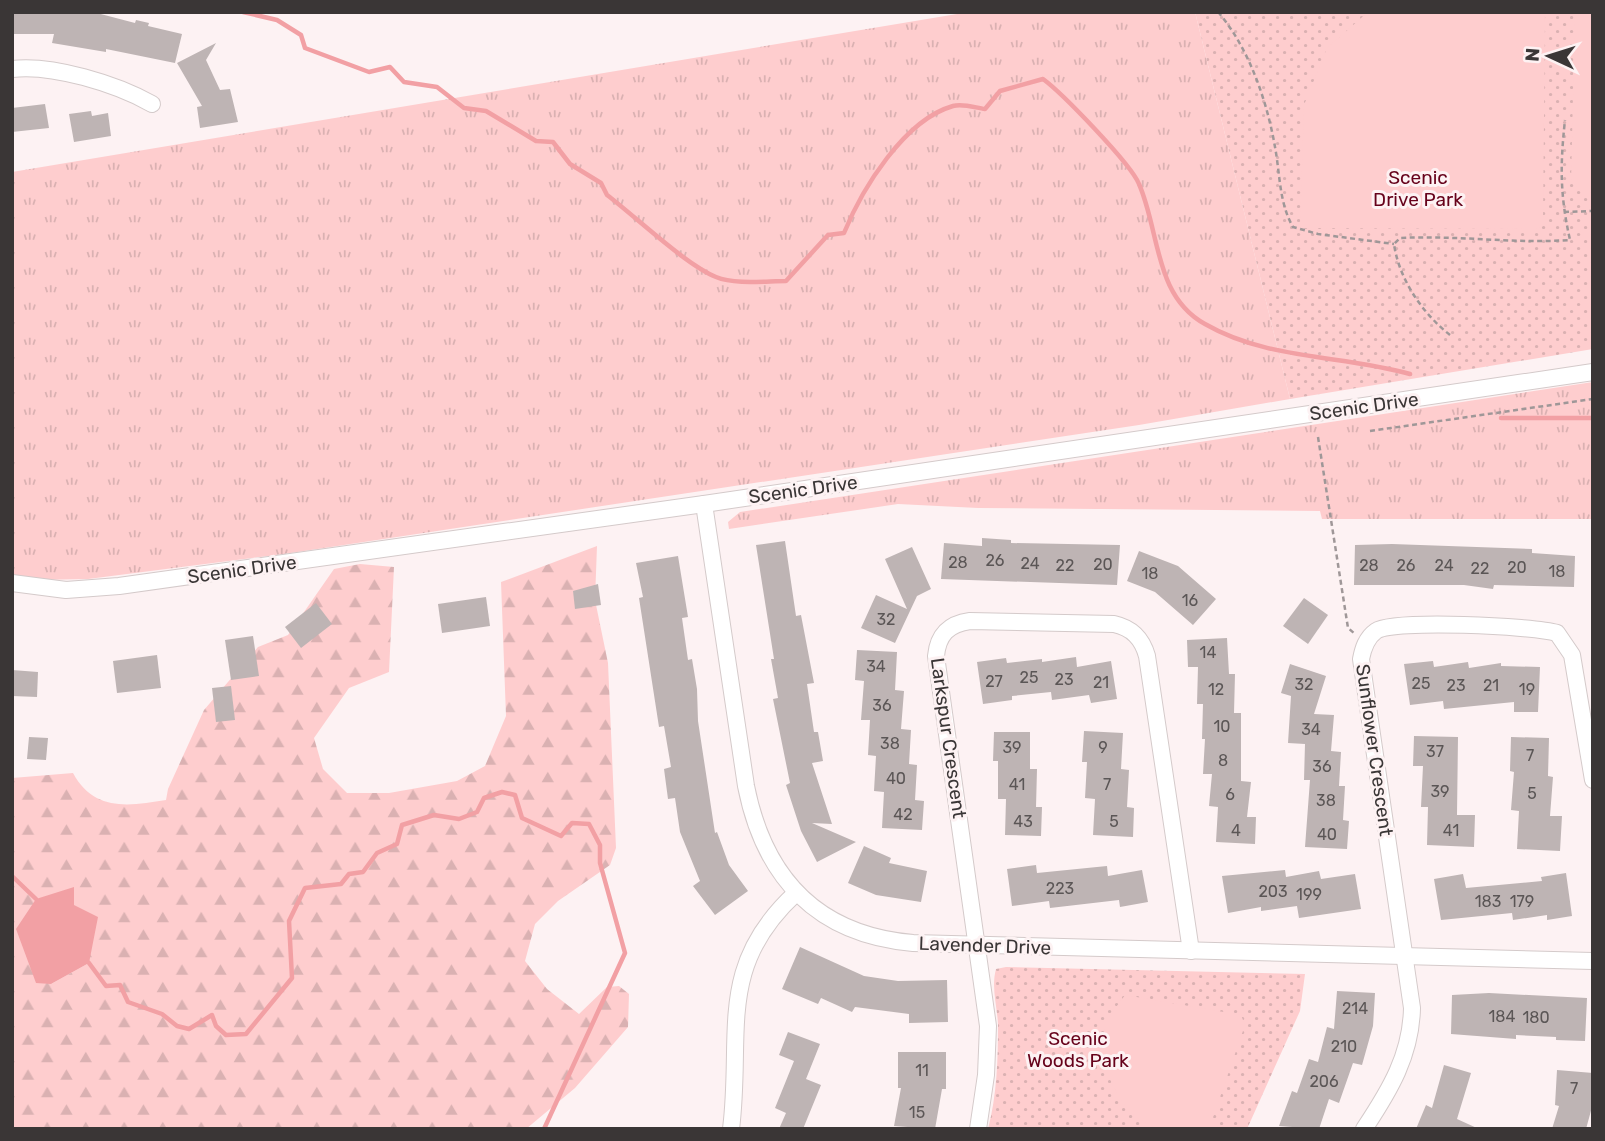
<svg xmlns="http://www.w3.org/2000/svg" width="1605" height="1141" font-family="Rubik,sans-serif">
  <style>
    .grass { fill: url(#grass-tufts) }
    .forest { fill: url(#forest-firs); fill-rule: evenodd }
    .park { fill: url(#park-dots) }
    .garden { fill: #fecdce }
    .water { fill: #f2a0a4 }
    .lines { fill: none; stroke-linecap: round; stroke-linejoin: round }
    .stream { stroke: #f2a0a4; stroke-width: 4.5 }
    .building { fill: #beb4b4 }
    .minor-casing { stroke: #d4caca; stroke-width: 18 }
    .path { stroke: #9f9798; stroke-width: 2.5; stroke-dasharray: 5 3.5; stroke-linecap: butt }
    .minor { stroke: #fff; stroke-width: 16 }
    .labels { text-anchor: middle; stroke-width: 6; stroke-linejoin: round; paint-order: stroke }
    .number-label { font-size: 16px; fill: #5b5656 }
    .park-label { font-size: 19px; fill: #66021b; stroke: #fdf2f3 }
    .street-label { font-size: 19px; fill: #3a3636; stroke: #fdf2f3 }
  </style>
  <defs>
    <pattern id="grass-tufts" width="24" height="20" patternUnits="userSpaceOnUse" patternTransform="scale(1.75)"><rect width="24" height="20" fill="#fecdce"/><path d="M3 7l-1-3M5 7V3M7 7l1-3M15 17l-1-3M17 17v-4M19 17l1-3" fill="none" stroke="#dab1b2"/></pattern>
    <pattern id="forest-firs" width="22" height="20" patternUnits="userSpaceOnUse" patternTransform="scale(1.75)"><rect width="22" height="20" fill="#fecdce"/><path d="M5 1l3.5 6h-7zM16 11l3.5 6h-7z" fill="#dab1b2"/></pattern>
    <pattern id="park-dots" width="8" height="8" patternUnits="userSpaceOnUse" patternTransform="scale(1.75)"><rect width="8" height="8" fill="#fecdce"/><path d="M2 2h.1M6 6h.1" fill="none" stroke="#dab1b2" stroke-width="1.8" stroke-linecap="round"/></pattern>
  </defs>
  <rect width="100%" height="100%" fill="#fdf2f3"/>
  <g class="grass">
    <polygon points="969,12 1195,12 1290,399 1139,425 284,554 88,579 33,580 12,575 12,172"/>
    <polygon points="1593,382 1593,519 1322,519 1320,511 978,508 898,504 729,529 728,522 740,512"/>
  </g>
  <path class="forest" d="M597,546L595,600L608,663L616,848L610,865L558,901L535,924L525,961L547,989L579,1014L607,987L619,986L629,994L628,1027L575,1088L526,1129H12V778L73,773C94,812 129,806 166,800L168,789L204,710L258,647L288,635L334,569L360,564L394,567L389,672L349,688L314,738L323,769L347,793H389L457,781L485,766L506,716L501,582ZM74,888V905L89,963L51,984Z"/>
  <g class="park">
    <polygon points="1195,12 1593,12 1593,349 1290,399"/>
    <path d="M1006,967L1305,974L1300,1011L1247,1129H988C997,1095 998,1059 998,1024C997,1005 991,987 996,969Z"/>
  </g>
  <g class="garden">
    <polygon points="1368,12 1545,12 1543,226 1534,229 1300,228 1304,105 1327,48"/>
    <polygon points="1575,12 1593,12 1593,192 1582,191 1571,182"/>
    <path d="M1125,995L1241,1015L1245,1025L1209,1129C1193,1129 1170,1133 1155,1127C1119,1115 1096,1063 1105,1027C1107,1017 1119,1004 1125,995Z"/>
  </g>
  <polygon class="water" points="74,887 74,905 98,917 89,963 51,984 36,983 16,929 36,899"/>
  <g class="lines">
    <g class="stream">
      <path d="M243,12L277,20L301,35L305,48L369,72L390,67L404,82L437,87L464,108L486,111L536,141L553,142L570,164L601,183L607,195C636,217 686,265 716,277C735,285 766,281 786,281L828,235L844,233C862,189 904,120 953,106C963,103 976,108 985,109L1000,91L1043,79C1062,93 1131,164 1139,184C1160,232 1154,296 1205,324C1267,360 1343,355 1410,374"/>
      <polyline points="1501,418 1593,418"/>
      <polyline points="12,876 36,899"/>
      <polyline points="89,963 106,986 120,985 128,1002 162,1014 177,1026 189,1029 212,1015 216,1026 226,1035 246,1034 292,978 289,921 305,888 341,884 349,874 363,872 377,853 397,844 402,825 434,815 459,819 477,812 484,798 502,792 515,795 522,818 561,836 572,823 589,824 600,845 600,863 625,953 544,1129"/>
    </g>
  </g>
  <g class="building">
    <polygon points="12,12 93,12 135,23 136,20 149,23 148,26 182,34 175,63 106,49 106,52 52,43 54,34 12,34"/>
    <polygon points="216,43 206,60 220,90 230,89 238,122 200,128 197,107 202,106 177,63"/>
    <polygon points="45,104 49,128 12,132 12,108"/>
    <polygon points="91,111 92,116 108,113 111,136 74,142 69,114"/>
    <polygon points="982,538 1011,540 1011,543 1120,545 1117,585 941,579 944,543 982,546"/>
    <polygon points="785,541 796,616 801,615 814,683 807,684 814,732 818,732 823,761 812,763 832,824 812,823 856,842 817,862 801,831 786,785 790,783 773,699 778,698 771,659 774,659 756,545"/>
    <polygon points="1392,544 1532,549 1532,553 1575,556 1574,587 1494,585 1493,589 1464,585 1354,585 1355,545"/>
    <polygon points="912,547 931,589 917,596 895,643 861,628 876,595 907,609 885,559"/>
    <polygon points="1139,551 1178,566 1216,599 1193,625 1155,592 1127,581"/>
    <polygon points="678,556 688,617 682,618 688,660 692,659 697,689 698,721 715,833 717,832 729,865 748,891 715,915 693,886 700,881 680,832 675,798 668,799 664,769 671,767 664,726 659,727 639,598 643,597 636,563"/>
    <polygon points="598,584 601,605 575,609 573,591"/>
    <polygon points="486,597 490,626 442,633 438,604"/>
    <polygon points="1304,598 1328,615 1308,644 1283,626"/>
    <polygon points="316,603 332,624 301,648 285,627"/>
    <polygon points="253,636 259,676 231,680 225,640"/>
    <polygon points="1227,638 1229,674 1235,674 1234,713 1241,713 1241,781 1251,782 1247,817 1256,817 1255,844 1216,842 1218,807 1209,806 1212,774 1203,774 1205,739 1202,739 1203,704 1197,704 1198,667 1188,667 1187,640"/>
    <polygon points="857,650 897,652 895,690 904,691 901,729 911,730 909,764 917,765 915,800 924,801 922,830 882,828 884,792 874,791 876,756 868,755 870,720 861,720 864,681 855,680"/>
    <polygon points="157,655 161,688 117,693 113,661"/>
    <polygon points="1076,657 1077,667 1111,661 1117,699 1091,703 1089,695 1052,700 1051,692 1012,696 1012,700 983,704 977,662 1006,658 1007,663 1042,659 1042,662"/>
    <polygon points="1433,661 1434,667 1468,662 1469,668 1501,663 1501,666 1540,667 1538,712 1514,712 1514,702 1444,709 1443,701 1410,705 1404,664"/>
    <polygon points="1290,664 1326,676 1314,714 1334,715 1331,751 1341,752 1339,786 1345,786 1343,820 1349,821 1347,849 1305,847 1310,780 1304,780 1305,744 1288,743 1291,696 1281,693"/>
    <polygon points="12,670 38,672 37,697 12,696"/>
    <polygon points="231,686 235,720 216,722 212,688"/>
    <polygon points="1084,731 1123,733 1121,769 1129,770 1127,807 1134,808 1133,837 1093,835 1095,799 1085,798 1087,762 1082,762"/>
    <polygon points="994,732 1030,732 1030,769 1037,769 1036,807 1042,807 1041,836 1005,835 1006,799 998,799 998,761 993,761"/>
    <polygon points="1414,736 1458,737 1457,815 1475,815 1474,847 1427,845 1428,807 1421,807 1423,766 1413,766"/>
    <polygon points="29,737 48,738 46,760 27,759"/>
    <polygon points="1511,737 1549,738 1548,776 1553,777 1550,816 1562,816 1560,851 1517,849 1519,811 1511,810 1514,772 1510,771"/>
    <polygon points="864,846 891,858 889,863 927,871 921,902 876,895 848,883"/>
    <polygon points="1036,865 1037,873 1107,866 1108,876 1142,870 1148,902 1120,907 1119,900 1050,908 1049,901 1012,906 1007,869"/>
    <polygon points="1285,870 1286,877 1319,871 1321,879 1355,874 1361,909 1299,918 1297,906 1261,911 1261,907 1228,913 1222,876"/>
    <polygon points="1566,873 1572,916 1547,920 1547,915 1513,920 1512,913 1441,920 1434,879 1463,874 1466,888 1542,881 1541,877"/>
    <polygon points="800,947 864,976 898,981 947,980 948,1022 909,1023 909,1014 855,1007 852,1012 821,998 818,1004 782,989"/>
    <polygon points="1337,991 1375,993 1373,1026 1362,1065 1353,1063 1339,1103 1329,1099 1319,1129 1279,1126 1292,1091 1297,1093 1309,1059 1318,1062 1327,1027 1334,1029"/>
    <polygon points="1489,993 1587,998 1585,1041 1556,1040 1556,1037 1516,1035 1516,1039 1451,1034 1452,995"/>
    <polygon points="788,1032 820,1044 806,1079 821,1085 803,1129 779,1129 786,1113 775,1108 794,1061 779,1055"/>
    <polygon points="898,1052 946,1052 946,1089 942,1089 935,1129 894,1126 901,1088 898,1088"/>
    <polygon points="1444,1065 1471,1073 1457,1119 1479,1129 1416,1129 1426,1105 1432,1108"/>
    <polygon points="1557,1070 1593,1073 1592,1107 1586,1129 1552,1129 1559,1106 1555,1105"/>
  </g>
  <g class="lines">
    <g class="minor-casing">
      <g id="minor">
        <path d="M12,69C52,64 117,84 152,104"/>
        <path d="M704,504L746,786C764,877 817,935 913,943L1593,961"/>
        <polyline points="12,583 66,590 119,586 704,504 1593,372"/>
        <path d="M731,1129C743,1034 715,967 796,893"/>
        <path d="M978,1129L986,1075L988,1026L936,656C938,635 948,624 970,621L1114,624C1132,628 1142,638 1147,656L1191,951"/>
        <path d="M1364,1129C1390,1090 1411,1055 1412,1008L1361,659C1363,649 1366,638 1376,631C1393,619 1533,626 1557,633L1572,655L1593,780"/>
      </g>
    </g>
    <g class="path">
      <path d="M1218,12C1249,48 1267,101 1275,147C1280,173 1279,203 1293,227L1318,234L1394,244"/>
      <polyline points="1564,212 1593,211"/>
      <path d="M1450,335C1422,313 1399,279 1394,244L1400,238C1457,235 1514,244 1570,240C1560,195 1560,166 1565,120"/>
      <polyline points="1370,431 1593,399"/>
      <polyline points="1318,437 1348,628 1355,634"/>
    </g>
    <use href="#minor" class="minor"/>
  </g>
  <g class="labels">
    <g class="number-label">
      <text x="995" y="566">26</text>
      <text x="958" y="568">28</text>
      <text x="1030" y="569">24</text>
      <text x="1103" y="570">20</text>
      <text x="1065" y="571">22</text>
      <text x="1369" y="571">28</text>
      <text x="1406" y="571">26</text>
      <text x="1444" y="571">24</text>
      <text x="1517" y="573">20</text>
      <text x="1480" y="574">22</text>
      <text x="1557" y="577">18</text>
      <text x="1150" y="579">18</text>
      <text x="1190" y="606">16</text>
      <text x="886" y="625">32</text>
      <text x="1208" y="658">14</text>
      <text x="876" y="672">34</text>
      <text x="1029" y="683">25</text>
      <text x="1064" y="685">23</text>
      <text x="994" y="687">27</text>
      <text x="1101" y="688">21</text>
      <text x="1421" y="689">25</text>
      <text x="1304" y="690">32</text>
      <text x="1456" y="691">23</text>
      <text x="1491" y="691">21</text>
      <text x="1216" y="695">12</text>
      <text x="1527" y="695">19</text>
      <text x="882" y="711">36</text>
      <text x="1222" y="732">10</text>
      <text x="1311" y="735">34</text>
      <text x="890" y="749">38</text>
      <text x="1012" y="753">39</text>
      <text x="1103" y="753">9</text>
      <text x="1435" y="757">37</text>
      <text x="1530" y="761">7</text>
      <text x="1223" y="766">8</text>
      <text x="1322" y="772">36</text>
      <text x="896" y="784">40</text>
      <text x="1017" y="790">41</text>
      <text x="1107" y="790">7</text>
      <text x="1440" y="797">39</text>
      <text x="1532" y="799">5</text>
      <text x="1230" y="800">6</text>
      <text x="1326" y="806">38</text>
      <text x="903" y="820">42</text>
      <text x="1023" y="827">43</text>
      <text x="1114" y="827">5</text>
      <text x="1236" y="836">4</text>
      <text x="1451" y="836">41</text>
      <text x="1327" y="840">40</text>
      <text x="1060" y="894">223</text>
      <text x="1273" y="897">203</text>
      <text x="1309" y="900">199</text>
      <text x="1488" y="907">183</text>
      <text x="1522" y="907">179</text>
      <text x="1355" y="1014">214</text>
      <text x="1502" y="1022">184</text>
      <text x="1536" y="1023">180</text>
      <text x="1344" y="1052">210</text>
      <text x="922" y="1076">11</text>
      <text x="1324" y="1087">206</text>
      <text x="1574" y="1094">7</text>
      <text x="917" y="1118">15</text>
    </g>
    <g class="park-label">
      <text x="1418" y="184">Scenic<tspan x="1418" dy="22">Drive Park</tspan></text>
      <text x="1078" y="1045">Scenic<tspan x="1078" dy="22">Woods Park</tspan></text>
    </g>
    <g class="street-label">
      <text transform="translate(1364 406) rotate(-8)" y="7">Scenic Drive</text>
      <text transform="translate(803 489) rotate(-8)" y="7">Scenic Drive</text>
      <text transform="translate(242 569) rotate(-8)" y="7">Scenic Drive</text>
      <text transform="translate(949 738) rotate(82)" y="7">Larkspur Crescent</text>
      <text transform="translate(1375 750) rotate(82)" y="7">Sunflower Crescent</text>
      <text transform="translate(985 945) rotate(2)" y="7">Lavender Drive</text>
    </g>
  </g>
  <rect width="1605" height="1141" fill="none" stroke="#3a3636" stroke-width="28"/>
  <g transform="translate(1549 56) rotate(274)" stroke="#fdf2f3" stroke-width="5" paint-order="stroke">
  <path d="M0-5L12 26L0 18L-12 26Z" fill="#3a3636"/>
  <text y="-10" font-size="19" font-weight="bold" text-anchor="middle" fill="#3a3636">N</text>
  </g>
</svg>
